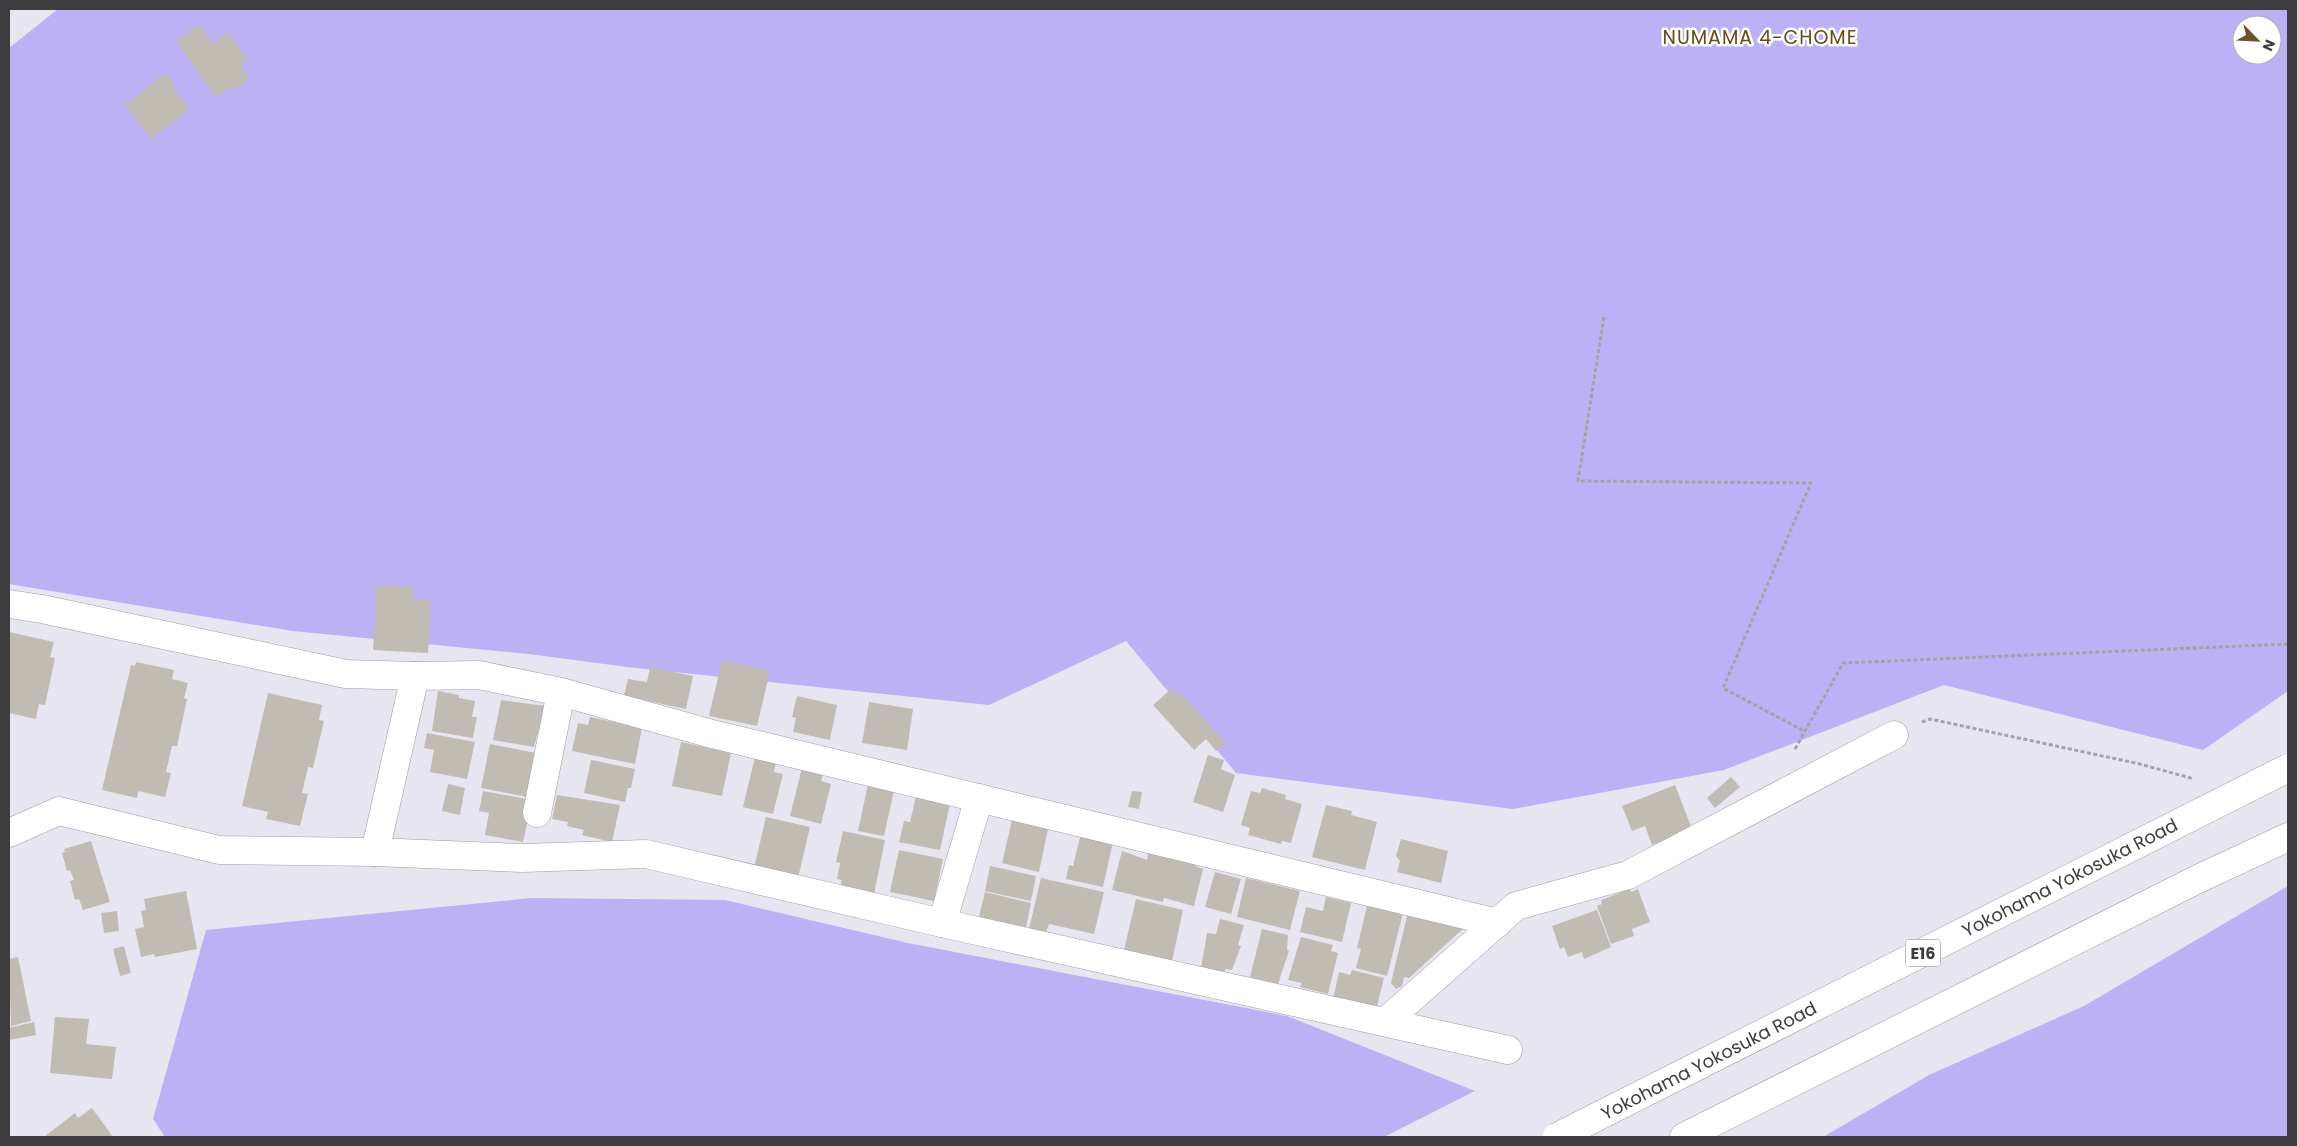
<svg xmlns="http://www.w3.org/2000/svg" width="2297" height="1146" font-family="Poppins,sans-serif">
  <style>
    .green { fill: #bcb1f4; fill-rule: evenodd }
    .building { fill: #c0bbb3 }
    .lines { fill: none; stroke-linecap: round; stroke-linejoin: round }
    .minor-casing { stroke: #9d9ca4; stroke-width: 29 }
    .highway-casing { stroke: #9d9ca4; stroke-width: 29 }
    .path { stroke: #a2a2a9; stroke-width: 3; stroke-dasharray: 4 2.5; stroke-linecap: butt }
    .minor { stroke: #fff; stroke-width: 28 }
    .highway { stroke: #fff; stroke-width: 28 }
    .highway-bridge-casing { stroke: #9d9ca4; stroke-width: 29; stroke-linecap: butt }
    .highway-bridge { stroke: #fff; stroke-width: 28 }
    .labels { text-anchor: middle; stroke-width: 5; stroke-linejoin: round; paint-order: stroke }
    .shield { fill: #fff; stroke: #777779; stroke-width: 1 }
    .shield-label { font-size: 16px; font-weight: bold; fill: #3d3d40 }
    .street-label { font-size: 18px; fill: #3d3d40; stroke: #fff }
    .neighbourhood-label { font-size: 19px; letter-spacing: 1px; fill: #674c13; stroke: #fff }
  </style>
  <rect width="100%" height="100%" fill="#e7e6f0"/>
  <g class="green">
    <path d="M58,9H2288V691L2203,750L1944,685L1724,770L1513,809L1236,773L1126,641L989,705L627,667L529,654L293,631L9,584V48ZM2242,25H2272V55H2242Z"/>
    <polygon points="2288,886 2288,1137 1823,1137 1929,1075 2084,1006"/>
    <polygon points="532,898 725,900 908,943 1287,1016 1475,1091 1384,1137 165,1137 153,1119 206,930"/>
  </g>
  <g class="building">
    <polygon points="199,24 213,43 228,32 248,61 241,66 249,80 232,91 229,88 216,97 176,41"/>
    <polygon points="165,73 176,86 173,88 189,109 151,139 125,105"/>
    <polygon points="377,585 413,587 412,599 431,600 428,653 373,650"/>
    <polygon points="9,632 54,642 50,657 55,658 45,705 39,704 36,719 9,713"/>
    <polygon points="722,660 770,671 757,726 709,716"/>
    <polygon points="136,662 174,670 172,679 188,683 184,698 187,699 177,746 172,746 166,772 171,773 165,797 138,791 137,798 102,790 131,665 135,666"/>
    <polygon points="650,667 693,676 686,709 624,696 628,679 647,682"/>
    <polygon points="1172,688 1179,696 1181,694 1226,743 1216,751 1206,739 1194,750 1153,705"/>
    <polygon points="438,691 459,695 459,698 475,701 472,717 477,717 473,738 432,731"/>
    <polygon points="268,693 322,705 319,720 324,721 313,768 308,767 302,793 308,794 300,826 266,819 268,812 242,806"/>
    <polygon points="797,696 837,705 830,740 793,732 796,718 792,717"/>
    <polygon points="501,700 545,706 534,747 493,740"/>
    <polygon points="869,702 913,709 907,750 862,743"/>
    <polygon points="590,717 642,728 635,764 572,751 578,723 588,725"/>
    <polygon points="427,733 475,742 467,779 430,772 434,750 424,748"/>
    <polygon points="681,742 731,753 722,796 672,786"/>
    <polygon points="490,744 536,753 527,797 481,788"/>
    <polygon points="756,753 777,758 774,772 783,774 773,814 743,807"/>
    <polygon points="1208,755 1224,760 1221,769 1235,775 1223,812 1193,802"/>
    <polygon points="591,760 635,769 631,788 628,788 625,802 584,793"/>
    <polygon points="803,764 824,769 821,781 831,784 821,824 790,816"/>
    <polygon points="1731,777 1740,787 1715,808 1707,798"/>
    <polygon points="448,784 465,788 460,815 442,811"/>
    <polygon points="868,784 895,786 884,836 858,831"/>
    <polygon points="1675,785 1692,829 1652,845 1645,826 1632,831 1622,806"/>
    <polygon points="1262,788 1286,795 1285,799 1302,804 1291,843 1282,841 1281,844 1248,835 1250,828 1241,825 1251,791 1260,793"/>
    <polygon points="483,791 532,800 523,842 485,835 489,813 479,811"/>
    <polygon points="1132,791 1142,792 1139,809 1128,807"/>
    <polygon points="917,792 951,799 940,850 899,842 904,821 910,822"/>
    <polygon points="557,795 620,805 612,842 582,835 584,830 567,826 568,822 552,819"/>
    <polygon points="1326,805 1352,811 1351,815 1377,822 1365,870 1312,857"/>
    <polygon points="1013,816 1049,824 1039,872 1002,863"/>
    <polygon points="766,817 810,827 798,878 754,868"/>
    <polygon points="1082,829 1114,837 1103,887 1066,879 1069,865 1073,866"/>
    <polygon points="843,831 885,840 874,894 840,887 842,880 837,879 840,863 836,862"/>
    <polygon points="1401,839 1448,851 1441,883 1397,872 1400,861 1396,856"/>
    <polygon points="91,841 110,902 83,910 79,899 75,900 70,881 74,880 70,870 67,871 62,853 65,852 64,849"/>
    <polygon points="1150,846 1197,857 1195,866 1203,869 1194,906 1164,898 1163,902 1112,890 1122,851 1147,860"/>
    <polygon points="899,850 943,859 934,901 890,892"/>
    <polygon points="990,866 1036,876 1031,901 985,891"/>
    <polygon points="1215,872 1241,879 1231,914 1205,907"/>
    <polygon points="1041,878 1104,892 1094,934 1049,924 1046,933 1029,929"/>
    <polygon points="1246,878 1300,891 1290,930 1237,917"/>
    <polygon points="1630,889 1631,892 1638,889 1650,922 1632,929 1634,936 1611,944 1597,906 1602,904 1601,900"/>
    <polygon points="186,891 197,949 155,957 154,954 141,957 135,929 144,927 141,911 146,910 144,899"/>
    <polygon points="985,892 1031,903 1026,927 979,917"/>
    <polygon points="1326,897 1351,903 1342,942 1300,932 1306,907 1323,911"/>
    <polygon points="1136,899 1183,910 1172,961 1124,950"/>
    <polygon points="1368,902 1403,913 1387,976 1356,968 1361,949 1357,948"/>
    <polygon points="1597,910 1611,947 1584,959 1582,952 1568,957 1564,947 1560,949 1552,926"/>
    <polygon points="117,911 119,931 104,933 101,913"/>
    <polygon points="1408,912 1466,926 1409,978 1404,977 1402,986 1396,989 1391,983"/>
    <polygon points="1220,919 1244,925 1238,945 1241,946 1232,970 1225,969 1224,973 1201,968 1207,933 1216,934"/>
    <polygon points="1262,929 1288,935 1287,950 1289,951 1278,984 1250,977"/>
    <polygon points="1301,937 1333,945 1331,951 1338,953 1328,994 1300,987 1302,983 1288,980"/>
    <polygon points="124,946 131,973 120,976 113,949"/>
    <polygon points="18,957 31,1021 11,1026 9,959"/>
    <polygon points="1352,970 1384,978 1376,1010 1333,999 1339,972 1350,975"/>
    <polygon points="55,1017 89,1019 86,1044 116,1047 112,1079 50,1073"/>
    <polygon points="34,1022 36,1035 9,1040 9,1028"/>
    <polygon points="92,1108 113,1137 44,1137 75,1113 78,1118"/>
  </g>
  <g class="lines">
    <g class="minor-casing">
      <g id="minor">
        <polyline points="9,604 42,609 346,674 415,676 479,675 561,692 712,734 1498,923"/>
        <polyline points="537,813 561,692"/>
        <polyline points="9,833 59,811 219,850 375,852 522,858 646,854 942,923 1508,1050"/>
        <polyline points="375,852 415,676"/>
        <polyline points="942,923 979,798"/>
        <polyline points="1385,1022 1516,906 1628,875 1894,735"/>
      </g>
    </g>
    <g class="highway-casing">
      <polyline id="highway" points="1684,1137 2198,879 2288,837"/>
    </g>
    <g class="path">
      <polyline points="1604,317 1578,481 1811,483 1723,688 1804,731"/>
      <polyline points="1922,722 1930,719 2140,764 2194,779"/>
      <polyline points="1795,749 1843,663 2288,644"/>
    </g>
    <use href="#minor" class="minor"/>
    <use href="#highway" class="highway"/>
    <g class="highway-bridge-casing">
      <polyline id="highway-bridge" points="1557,1137 2288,768"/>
    </g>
    <use href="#highway-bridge" class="highway-bridge"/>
  </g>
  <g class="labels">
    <rect class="shield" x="1905.5" y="939.5" width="35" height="27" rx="4"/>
    <g class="shield-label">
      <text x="1923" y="959">E16</text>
    </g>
    <g class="street-label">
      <text transform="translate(2070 878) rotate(-27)" y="6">Yokohama Yokosuka Road</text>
      <text transform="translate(1709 1061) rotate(-27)" y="6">Yokohama Yokosuka Road</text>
    </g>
    <g class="neighbourhood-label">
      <text x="1760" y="44">NUMAMA 4-CHOME</text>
    </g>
  </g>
  <rect width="2297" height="1146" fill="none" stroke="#3d3d40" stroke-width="20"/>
  <g transform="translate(2257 40) rotate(114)"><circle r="24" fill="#ffffff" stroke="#b1b1b3"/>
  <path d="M0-4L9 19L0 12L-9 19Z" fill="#6c5324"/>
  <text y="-8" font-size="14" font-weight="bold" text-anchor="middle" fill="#3d3d40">N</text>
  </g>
</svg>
